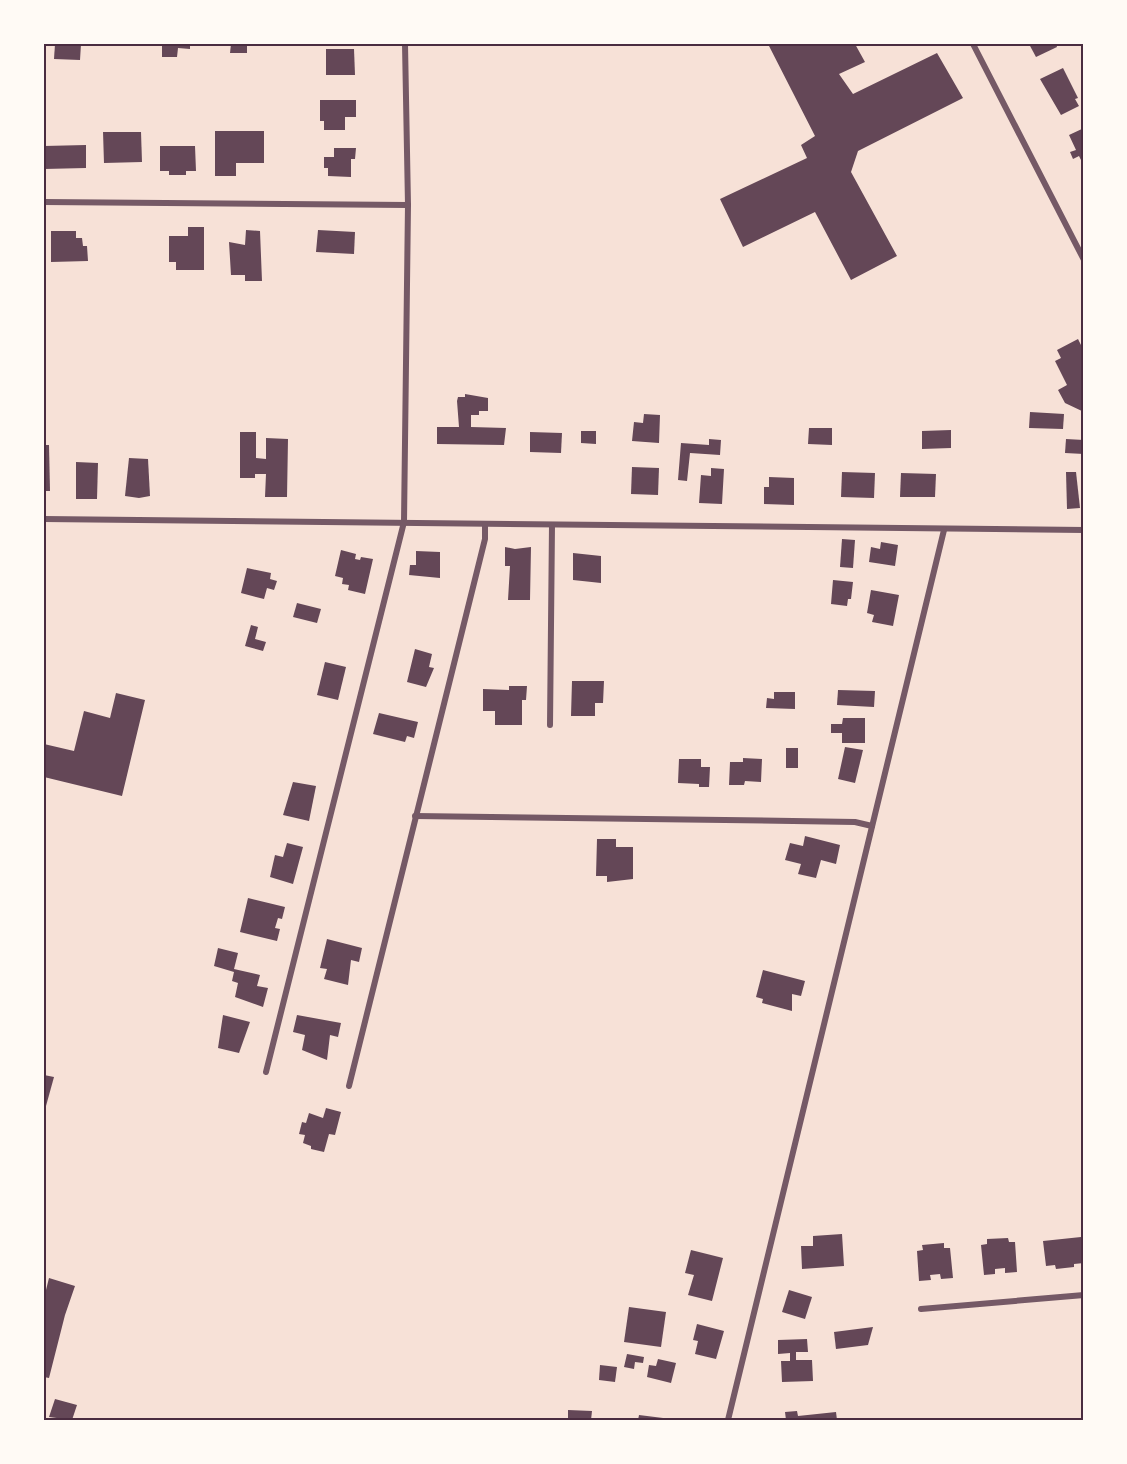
<svg xmlns="http://www.w3.org/2000/svg" width="1127" height="1464" font-family="'Work Sans',sans-serif">
  <style>
    .building { fill: #644757 }
    .lines { fill: none; stroke-linecap: round; stroke-linejoin: round }
    .minor { stroke: #755966; stroke-width: 6 }
    .neatline { fill: none; stroke: #4a2c40; stroke-width: 2 }
  </style>
  <rect width="100%" height="100%" fill="#f7e1d7"/>
  <g class="building">
    <polygon points="55,44 81,44 80,60 54,59"/>
    <polygon points="162,44 190,44 190,49 178,48 177,57 162,57"/>
    <polygon points="231,44 247,44 247,53 230,53"/>
    <polygon points="768,44 855,44 865,62 839,74 853,94 937,53 963,98 858,151 851,172 897,256 851,280 815,212 743,247 720,199 807,158 801,145 815,136"/>
    <polygon points="1029,44 1056,44 1057,47 1036,57"/>
    <polygon points="326,49 354,49 355,75 326,75"/>
    <polygon points="1063,68 1078,98 1075,99 1079,106 1061,115 1040,79"/>
    <polygon points="320,100 356,100 356,117 345,117 345,130 324,130 324,121 320,121"/>
    <polygon points="1084,128 1084,166 1079,156 1073,159 1070,152 1076,150 1069,135"/>
    <polygon points="215,131 264,131 264,163 236,163 236,176 215,176"/>
    <polygon points="103,132 141,132 142,162 104,163"/>
    <polygon points="86,145 86,168 44,169 44,146"/>
    <polygon points="160,146 195,146 196,171 186,171 186,175 169,175 169,171 160,171"/>
    <polygon points="334,148 356,148 355,159 351,159 351,177 328,176 328,168 324,168 324,157 334,157"/>
    <polygon points="188,227 204,227 204,270 176,270 176,262 169,262 169,236 188,236"/>
    <polygon points="246,230 260,231 262,281 245,281 245,275 231,275 229,242 245,245"/>
    <polygon points="318,230 355,232 354,254 316,252"/>
    <polygon points="51,231 76,231 76,238 82,238 83,246 87,246 88,261 51,262"/>
    <polygon points="1078,339 1084,351 1084,412 1065,403 1058,390 1067,385 1055,361 1061,358 1057,350"/>
    <polygon points="465,394 488,398 488,411 479,411 479,415 471,415 471,427 506,428 504,445 437,444 437,427 459,427 457,401 458,397 465,397"/>
    <polygon points="1030,412 1064,414 1063,429 1029,428"/>
    <polygon points="644,414 660,415 659,443 632,441 634,422 643,423"/>
    <polygon points="809,428 832,428 832,445 808,444"/>
    <polygon points="951,430 951,448 922,449 922,431"/>
    <polygon points="581,431 596,431 596,444 581,443"/>
    <polygon points="240,432 256,432 256,458 266,459 266,438 288,439 287,497 265,497 266,474 255,474 255,478 240,478"/>
    <polygon points="530,432 562,433 561,453 530,452"/>
    <polygon points="709,439 721,440 720,455 690,453 687,481 678,480 681,443 709,445"/>
    <polygon points="1066,439 1084,440 1084,454 1065,453"/>
    <polygon points="44,445 49,445 50,491 44,491"/>
    <polygon points="129,458 148,459 150,496 139,498 125,496"/>
    <polygon points="76,462 98,463 97,499 76,499"/>
    <polygon points="632,467 659,468 658,495 631,494"/>
    <polygon points="711,468 724,469 722,504 699,503 701,475 711,476"/>
    <polygon points="842,472 875,473 874,498 841,497"/>
    <polygon points="1066,472 1076,472 1080,508 1067,509"/>
    <polygon points="901,473 936,474 935,497 900,497"/>
    <polygon points="769,477 794,478 794,505 764,504 764,487 769,487"/>
    <polygon points="842,539 855,540 853,568 840,567"/>
    <polygon points="881,542 898,545 895,566 869,562 871,547 880,549"/>
    <polygon points="505,547 515,549 531,547 530,600 508,600 510,566 505,566"/>
    <polygon points="341,550 356,554 355,559 360,560 361,557 373,559 365,594 348,590 349,585 342,584 343,578 335,576"/>
    <polygon points="416,551 440,552 440,578 409,575 410,565 416,565"/>
    <polygon points="573,553 601,556 601,583 573,580"/>
    <polygon points="247,568 271,573 270,579 277,581 274,590 267,588 264,599 241,593"/>
    <polygon points="833,580 853,582 851,599 848,599 847,606 831,604"/>
    <polygon points="871,590 899,595 893,626 872,622 874,615 867,613"/>
    <polygon points="297,603 321,609 317,623 293,617"/>
    <polygon points="251,625 258,627 255,639 266,642 263,651 245,646"/>
    <polygon points="415,649 432,654 429,667 434,668 426,687 407,682"/>
    <polygon points="325,662 346,667 338,700 317,695"/>
    <polygon points="572,681 604,681 603,703 595,703 595,716 571,716"/>
    <polygon points="509,686 527,686 526,700 522,700 522,725 495,725 495,711 483,711 483,689 509,690"/>
    <polygon points="838,690 875,691 874,707 837,705"/>
    <polygon points="774,692 795,692 795,709 766,708 767,698 774,699"/>
    <polygon points="116,693 145,700 122,796 44,777 44,744 74,751 84,711 110,718"/>
    <polygon points="379,713 418,722 414,738 407,736 405,742 373,734"/>
    <polygon points="843,718 865,718 865,743 842,743 842,733 831,733 831,724 842,724"/>
    <polygon points="845,747 863,750 855,783 838,779"/>
    <rect x="786" y="748" width="12" height="20"/>
    <polygon points="743,758 762,759 761,782 745,781 744,785 729,785 730,762 743,762"/>
    <polygon points="679,759 701,759 701,767 710,767 709,787 699,787 699,784 678,783"/>
    <polygon points="293,782 316,786 309,821 283,815"/>
    <polygon points="805,836 840,845 836,864 821,860 816,878 798,874 801,864 785,860 790,843 803,846"/>
    <polygon points="597,839 616,839 616,847 633,847 633,879 607,882 607,876 596,876"/>
    <polygon points="287,843 303,847 293,884 270,877 275,855 283,857"/>
    <polygon points="248,898 285,907 282,919 278,918 275,928 280,929 277,941 240,932"/>
    <polygon points="327,939 362,948 359,962 351,960 348,985 324,979 327,969 320,968"/>
    <polygon points="218,948 238,953 234,969 260,975 257,986 268,988 263,1007 235,997 238,983 232,981 234,972 214,966"/>
    <polygon points="763,970 805,981 801,996 792,994 792,1011 762,1003 763,999 756,997"/>
    <polygon points="223,1015 250,1022 239,1053 218,1048"/>
    <polygon points="297,1015 341,1023 338,1037 330,1035 327,1060 302,1050 305,1035 293,1032"/>
    <polygon points="44,1075 54,1077 46,1106 44,1105"/>
    <polygon points="326,1108 341,1112 335,1135 329,1134 324,1152 311,1149 311,1146 303,1143 305,1135 299,1134 302,1122 306,1123 309,1113 323,1118"/>
    <polygon points="842,1234 844,1266 802,1269 801,1246 813,1246 813,1236"/>
    <polygon points="1081,1237 1084,1263 1074,1264 1074,1267 1056,1269 1055,1265 1046,1266 1043,1241"/>
    <polygon points="1008,1238 1009,1242 1015,1242 1017,1272 1005,1273 1005,1268 995,1269 995,1274 984,1275 981,1245 987,1244 987,1239"/>
    <polygon points="944,1243 944,1248 950,1248 953,1278 941,1279 940,1274 930,1275 931,1280 919,1281 917,1251 923,1250 922,1245"/>
    <polygon points="691,1250 723,1258 712,1301 688,1295 694,1275 685,1273"/>
    <polygon points="49,1278 75,1286 65,1315 49,1378 44,1377 44,1298"/>
    <polygon points="789,1290 812,1297 805,1319 782,1312"/>
    <polygon points="629,1307 666,1312 661,1347 624,1342"/>
    <polygon points="697,1324 724,1331 716,1359 695,1354 698,1341 693,1340"/>
    <polygon points="873,1327 868,1345 836,1349 834,1332"/>
    <polygon points="807,1339 808,1352 796,1352 796,1360 812,1360 813,1381 782,1382 781,1361 790,1361 790,1353 778,1354 778,1340"/>
    <polygon points="627,1354 644,1357 643,1363 635,1362 634,1369 624,1367"/>
    <polygon points="658,1359 676,1363 671,1383 647,1377 649,1365 656,1366"/>
    <polygon points="600,1365 617,1367 615,1382 599,1380"/>
    <polygon points="55,1399 77,1405 72,1420 49,1417"/>
    <polygon points="568,1410 592,1411 591,1420 568,1420"/>
    <polygon points="797,1411 798,1416 836,1412 837,1420 786,1420 785,1412"/>
    <polygon points="639,1415 663,1418 663,1420 638,1420"/>
  </g>
  <g class="lines">
    <g class="minor">
      <polyline points="973,44 1084,260"/>
      <polyline points="44,202 408,205"/>
      <polyline points="44,519 1084,530"/>
      <polyline points="550,725 552,525"/>
      <polyline points="415,816 793,821 855,822 872,826"/>
      <polyline points="266,1072 404,522 408,205 405,44"/>
      <polyline points="349,1086 485,539 485,525"/>
      <polyline points="921,1309 1084,1295"/>
      <polyline points="728,1420 944,530"/>
    </g>
  </g>
  <rect width="1127" height="1464" fill="none" stroke="#fffaf5" stroke-width="90"/>
  <rect x="45" y="45" width="1037" height="1374" class="neatline"/>
</svg>
